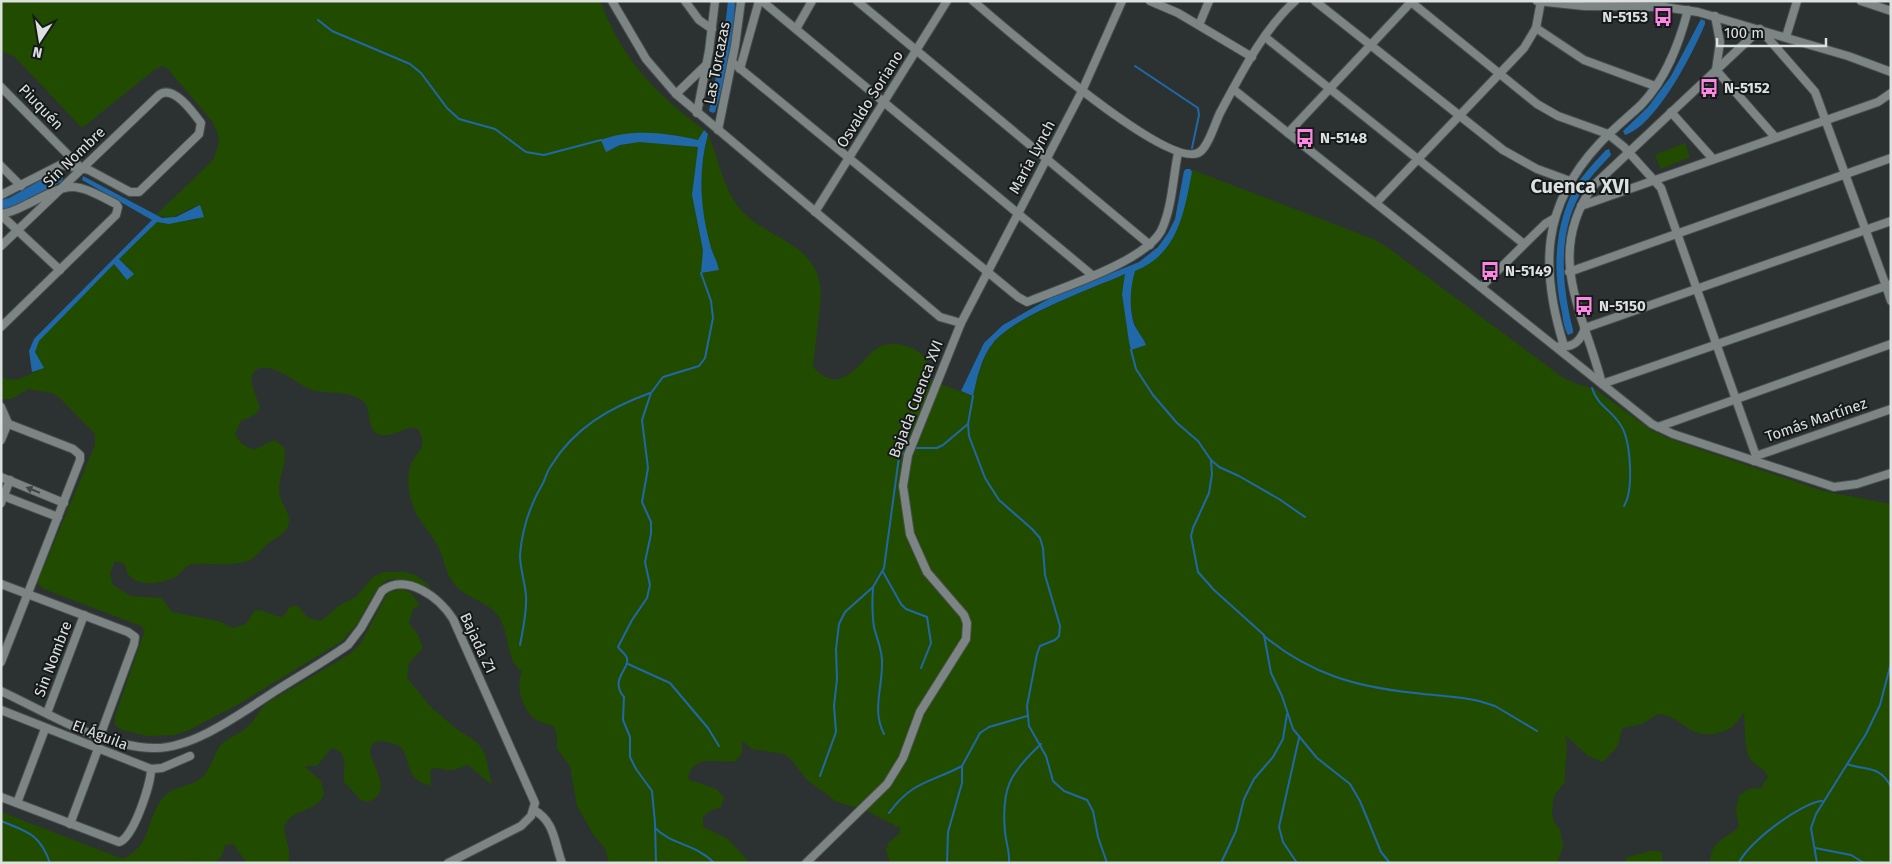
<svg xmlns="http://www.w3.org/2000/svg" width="1892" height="864" font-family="'Fira Sans',sans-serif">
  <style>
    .green { fill: #214c00 }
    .water { fill: #2168a9 }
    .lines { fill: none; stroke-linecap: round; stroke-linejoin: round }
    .stream { stroke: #2168a9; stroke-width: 2 }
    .minor-casing { stroke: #484e4d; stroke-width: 10 }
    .minor { stroke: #7d8584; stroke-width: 8 }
    .oneway { fill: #3f4444 }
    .labels { text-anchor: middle; stroke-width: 4; stroke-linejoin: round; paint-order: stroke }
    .poi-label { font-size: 15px; font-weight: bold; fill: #dce1e0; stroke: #161919; text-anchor: start }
    .street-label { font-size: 15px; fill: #dce1e0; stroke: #161919 }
    .district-label { font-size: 20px; font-weight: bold; fill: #dce1e0; stroke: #161919 }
  </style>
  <rect width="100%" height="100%" fill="#2b3231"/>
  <g class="green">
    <path d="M1,1H600C624,62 653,91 704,130L699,140L648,134L608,137L612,150C635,134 672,143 698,147L692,195L703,250L702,273L719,270C717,260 712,253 710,244C699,206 699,172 708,134C717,156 724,187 737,205C763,241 821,240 821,296L813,367C844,401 861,355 881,346C896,340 922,347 928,364C929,369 929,374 929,380L973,396C977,379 981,361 991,346C1010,318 1093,288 1126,274L1122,294L1129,342L1132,350L1146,345C1143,337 1137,331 1135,324C1129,307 1130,288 1134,271C1179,254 1181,213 1192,173L1190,169L1373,239L1387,247L1562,377L1577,384L1595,389L1651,430L1670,439L1823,491L1891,504V863H1710C1710,841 1726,839 1739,827L1736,810L1739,796L1748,789L1761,788L1768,777C1765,769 1757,767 1751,760C1744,750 1745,725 1744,712C1736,723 1732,730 1718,733C1687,740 1684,716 1658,714L1642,724L1622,728L1618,746L1603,762L1588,756L1565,735C1569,751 1564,766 1565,782L1555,794L1553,801L1552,813L1554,822L1560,829L1563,847L1557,863H890L886,850L889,842L900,833V828L865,810L837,802L806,779L791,759L784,754L752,749L741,740L743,751L736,761C718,764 694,753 688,777L690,780L716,789L724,797L721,807L708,812L703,817V827L728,839L750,863H609L605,848L595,837L577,806L570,766L557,749C558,715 552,732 532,717C521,703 516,688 522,671C506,663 510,634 499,617C489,602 472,600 459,589C447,579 446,566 441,553C433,532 415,521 410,496C408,487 407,471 412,462C420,448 428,446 418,429C404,424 391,440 378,434C367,429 371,411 365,403C353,389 325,395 309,389C297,383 262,354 252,375C249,380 258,401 260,408L256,414L241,421L235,434L242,444L254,450L274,440L284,447C288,464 278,476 279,492C281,506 296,517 285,531C280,537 272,540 266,545C262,549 258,555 253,558C237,568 210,563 193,564C185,565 183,571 178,575C166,584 138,588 128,574C126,571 126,567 124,564L115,561L110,573L113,585L130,596L162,598L172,612L218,621L233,628L246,624L255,610C265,609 272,616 282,617C289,613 287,603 298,606L308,618L321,621L340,605L356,597L373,577L384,572H404L416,575L432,588L401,579H389L384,582L375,592L357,624L342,641L237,705L187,731L174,735L148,736L122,730L115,725V716L145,630L141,626L44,589L37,583L95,445V434L60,398L52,393L28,389L11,399H1V377C19,385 27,374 43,368L35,352L39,341L114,264L122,275L130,269L119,259L157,222C171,225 183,220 197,220L193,207L172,218L156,215L209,164L214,158L219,143L218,134L212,121L167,68L162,66L154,70L82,128L15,57L1,51Z"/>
    <polygon points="1685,143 1690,157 1661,169 1655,155"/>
    <path d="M402,589L411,593L420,605L413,609L409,623L418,635L423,648L409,663L407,678L430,706L455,728L478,743L485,754L492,785L468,765C462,766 457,770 451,770C442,771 438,765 430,770L431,786C406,779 412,767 402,748C394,742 370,735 370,751C370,762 396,794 367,802L361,800L344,782C343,768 350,751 331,748L317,766H304L321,781L324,794C318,811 292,810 285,824C281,833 293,847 288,863H247L233,844L225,845L222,856L215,863L187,861L176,863H1V812L123,859C152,845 145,823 161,800C171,786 187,788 200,779C212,770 212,757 220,746C228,736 240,735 248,726C256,719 259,710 267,703L350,654L361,643L386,596L390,592Z"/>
    <polygon points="1650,851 1657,851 1662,853 1662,863 1624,863 1628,857"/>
  </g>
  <g class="water">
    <path d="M728,1H735C734,39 726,77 715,112L713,113L709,111L724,36Z"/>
    <path d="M1701,19L1705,21V24C1693,53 1656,126 1625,135L1623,131L1648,107L1671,76Z"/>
    <path d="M704,130L708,134C698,171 700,207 710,244C712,253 717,260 719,270L701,273L703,250L692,195L698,147L639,142L620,145L606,152L601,140C630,128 668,133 698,140Z"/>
    <path d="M1609,149L1611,155C1600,167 1587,179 1580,194C1557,236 1562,285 1573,330V333L1568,335C1564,328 1563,320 1562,313C1553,275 1554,231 1571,195C1579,178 1593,164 1606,150Z"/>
    <path d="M1186,169H1190L1192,172C1184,213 1178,254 1135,271C1130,288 1129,307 1134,324C1137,331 1143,337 1146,345L1131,350L1129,342L1122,294L1125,274C1091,289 1016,315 993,343C981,358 977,378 973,396L961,391L984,343L1003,325L1050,298L1139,262L1158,247L1168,233L1175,219L1184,171Z"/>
    <polygon points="55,172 59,172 63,178 61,182 10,208 1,210 1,200 9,198"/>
    <polygon points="83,176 162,218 176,217 200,205 204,217 169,224 157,222 119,259 134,274 127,280 114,264 39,341 35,352 44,368 32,372 29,351 34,339 152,220 82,180"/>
  </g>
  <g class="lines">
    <g class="stream">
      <polyline points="318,20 332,31 410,64 421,73 447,108 459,119 495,129 526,152 544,155 601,140"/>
      <polyline points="1135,66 1198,108 1199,115 1192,148"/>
      <polyline points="1131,350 1136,369 1153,395 1177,423 1198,441 1211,460 1219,467 1239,476 1279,499 1305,517"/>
      <path d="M1592,388C1597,405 1611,410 1620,424C1631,439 1634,490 1624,506"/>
      <polyline points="973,396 968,424 969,436 985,478 999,500 1032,529 1040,538 1043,548 1045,575 1060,626 1059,636 1055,640 1040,646 1037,654 1027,706 1029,726 1046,756 1053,781 1064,791 1087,800 1093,811 1098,837 1107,863"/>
      <polyline points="914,448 937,448 943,445 968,424"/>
      <polyline points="1211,460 1212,474 1209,493 1193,528 1191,536 1198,572 1214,590 1264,635 1271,673 1282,696 1293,729 1317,758 1350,784 1360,801 1381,852 1390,863"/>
      <polyline points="883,572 901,604 906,609 927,617 931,643 921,668"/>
      <path d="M873,587C872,601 872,614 874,627C877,640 883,651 882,665C882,689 872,711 884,734"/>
      <path d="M1264,636C1310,674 1356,687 1415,693C1436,696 1458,696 1479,701L1495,706L1537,731"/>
      <path d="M520,645C523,629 527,613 526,596C525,582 520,569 520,555C522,529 530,505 543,483C546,477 547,471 551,466C574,428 609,408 650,393"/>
      <polyline points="628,664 670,683 708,728 719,746"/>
      <path d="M1847,764C1867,771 1880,765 1891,787"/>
      <polyline points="820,776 836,732 834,706 837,679 836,649 839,624 845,612 873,587 884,568 899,457 907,450"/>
      <path d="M889,813C912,781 930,783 962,766L980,733L989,727L1027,716"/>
      <path d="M1,821C28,832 40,834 50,863"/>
      <path d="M655,828C672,845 698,845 714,863"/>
      <polyline points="1815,848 1851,855 1864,863"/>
      <path d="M656,863L655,823L652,791L636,769L630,757V737L623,720L624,697C608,678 633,668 626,656C624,653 620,650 618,647L632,620L647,598L650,585L645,562L651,534V522L642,502L648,468L642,420L651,393L663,377L699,366L705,358L713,318L711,301L701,273"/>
      <polyline points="947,863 948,832 962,783 962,767"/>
      <path d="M1009,863C1010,852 1006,843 1005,832C1001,788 1010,773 1041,744"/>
      <polyline points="1221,863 1236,831 1244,799 1254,779 1273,757 1283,739 1287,714"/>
      <polyline points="1297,863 1283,842 1279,827 1299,738"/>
      <path d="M1739,863C1747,843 1802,802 1822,801"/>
      <polyline points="1817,863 1811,828 1816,814 1866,734 1880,705 1891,663"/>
    </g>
    <g class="minor-casing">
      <g id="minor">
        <polyline points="612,1 646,59 676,94 940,317 961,323"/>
        <polyline points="685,1 699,20 712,29"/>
        <polyline points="762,1 1092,275"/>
        <polyline points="857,1 1150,245"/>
        <path d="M973,1C1001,24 1173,177 1201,151C1210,143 1215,122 1221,111C1241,74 1263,30 1295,1"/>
        <polyline points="1150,1 1178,13 1252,57"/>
        <polyline points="1315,1 1503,150 1537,169 1570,181"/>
        <polyline points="1537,1 1584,6 1664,7 1698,12 1848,56 1891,72"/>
        <polyline points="1861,1 1891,11"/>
        <polyline points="1411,2 1537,104 1558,116 1608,134 1624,147 1661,188 1756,456"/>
        <polyline points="1715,16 1720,42 1716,70"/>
        <polyline points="1199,25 1209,1"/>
        <polyline points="1536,28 1584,60 1655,86"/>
        <polyline points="796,29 812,1"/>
        <polyline points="1265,37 1524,244"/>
        <polyline points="1786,37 1797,1"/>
        <path d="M732,62L1018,297L1027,302C1061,288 1144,262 1161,231C1172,209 1173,177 1178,153"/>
        <polyline points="740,69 759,1"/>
        <polyline points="1716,70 1775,137"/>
        <polyline points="1,87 82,169"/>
        <polyline points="1233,89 1652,424 1673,434 1834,487 1857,484 1891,473"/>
        <polyline points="676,94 706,65"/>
        <polyline points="1671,112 1713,159"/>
        <polyline points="697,113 709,51 715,1"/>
        <polyline points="718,130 735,46 741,1"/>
        <polyline points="1288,133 1412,1"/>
        <polyline points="1,166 21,186"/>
        <path d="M1,195L60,165C70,166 79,168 89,170L130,192H139L199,134L201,123C193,112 173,84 159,95C107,145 54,195 1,246"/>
        <polyline points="1376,203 1524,48 1536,28 1541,1"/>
        <polyline points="1581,206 1878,102 1891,93"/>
        <polyline points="815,212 947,1"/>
        <path d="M1,214C12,213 21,207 30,203C73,181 73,182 116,204L118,207L116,215L1,327"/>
        <polyline points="1,215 60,270"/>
        <polyline points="1569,272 1891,158"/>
        <path d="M1891,284L1886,286L1602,384C1584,313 1544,256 1593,186L1760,29L1815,92L1818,100L1886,286L1891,301"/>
        <polyline points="1481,287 1545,224 1555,218"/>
        <path d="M1560,346C1574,348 1581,340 1585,328L1891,221"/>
        <path d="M1564,346C1540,269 1541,206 1599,144C1612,130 1627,118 1641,105C1666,79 1679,44 1688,10"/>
        <polyline points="1,407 8,423 1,440"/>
        <polyline points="1,421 73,449 80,455 80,460 1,662"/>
        <polyline points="1658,427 1891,344"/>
        <polyline points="1754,461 1756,456 1891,409"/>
        <polyline points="1,477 64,503"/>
        <polyline points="1,495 58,517"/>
        <polyline points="1,503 10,480"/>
        <polyline points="1,584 128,632 135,637 134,644 100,736"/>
        <path d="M1,691C48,713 101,747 154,748C194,749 244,711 277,690C301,675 325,661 348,645L361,628L382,591C406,572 440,598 453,619L535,803L531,816L521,826L448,863"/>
        <polyline points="1,710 151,769 162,768 190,756"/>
        <polyline points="47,713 84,615"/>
        <path d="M1,797L119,842C133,839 151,784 151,769"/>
        <polyline points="17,803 45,729"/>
        <path d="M534,810C555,822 554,842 562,863"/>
        <polyline points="70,824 98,749"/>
        <polyline points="806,863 887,784 903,758 920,712 966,639 967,623 964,615 927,572 910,534 903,486 908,455 961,323 1082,91 1122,1"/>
      </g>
    </g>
    <use href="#minor" class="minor"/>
  </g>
  <defs><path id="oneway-solid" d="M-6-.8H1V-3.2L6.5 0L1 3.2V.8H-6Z" transform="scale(1.25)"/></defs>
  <use class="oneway" href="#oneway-solid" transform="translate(33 490) rotate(-158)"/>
  <defs>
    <g id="bus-bare" transform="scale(1.5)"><path d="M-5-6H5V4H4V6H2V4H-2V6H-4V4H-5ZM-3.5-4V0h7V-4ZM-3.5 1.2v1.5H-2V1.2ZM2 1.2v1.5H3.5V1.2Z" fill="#fd86e2" stroke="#161919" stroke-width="2.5" paint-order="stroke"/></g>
  </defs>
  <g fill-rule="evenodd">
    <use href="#bus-bare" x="1663" y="17"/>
    <use href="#bus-bare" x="1709" y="88"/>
    <use href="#bus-bare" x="1305" y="138"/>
    <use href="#bus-bare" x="1490" y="271"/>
    <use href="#bus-bare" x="1584" y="306"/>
  </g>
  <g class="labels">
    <g class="poi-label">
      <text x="1648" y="22" text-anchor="end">N-5153</text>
      <text x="1724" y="93">N-5152</text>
      <text x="1320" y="143">N-5148</text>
      <text x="1505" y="276">N-5149</text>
      <text x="1599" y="311">N-5150</text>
    </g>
    <g class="street-label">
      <text transform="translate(717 63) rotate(-79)" y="5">Las Torcazas</text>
      <text transform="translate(870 99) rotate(-58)" y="5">Osvaldo Soriano</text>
      <text transform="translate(41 107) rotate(46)" y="5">Piuquén</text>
      <text transform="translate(74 157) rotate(-44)" y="5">Sin Nombre</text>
      <text transform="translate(1032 157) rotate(-62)" y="5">María Lynch</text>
      <text transform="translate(916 399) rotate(-69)" y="5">Bajada Cuenca XVI</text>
      <text transform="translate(1816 420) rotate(-19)" y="5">Tomás Martínez</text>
      <text transform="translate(478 643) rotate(65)" y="5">Bajada Z1</text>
      <text transform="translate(53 659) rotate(-69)" y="5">Sin Nombre</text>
      <text transform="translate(100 735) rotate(21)" y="5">El Águila</text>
    </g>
    <g class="district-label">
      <text x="1580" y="193">Cuenca XVI</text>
    </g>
  </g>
  <rect width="1892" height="864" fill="none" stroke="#dce1e0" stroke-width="5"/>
  <g transform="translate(40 40) rotate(192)" stroke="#161919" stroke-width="4" paint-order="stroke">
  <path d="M0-4L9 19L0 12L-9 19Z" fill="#dce1e0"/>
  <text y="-8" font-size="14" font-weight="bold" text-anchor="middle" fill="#dce1e0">N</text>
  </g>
  <path d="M1717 38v8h109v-8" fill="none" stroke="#dce1e0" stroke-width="2.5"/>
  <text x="1724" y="38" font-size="15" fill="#dce1e0" stroke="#161919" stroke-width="4" paint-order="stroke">100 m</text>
</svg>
